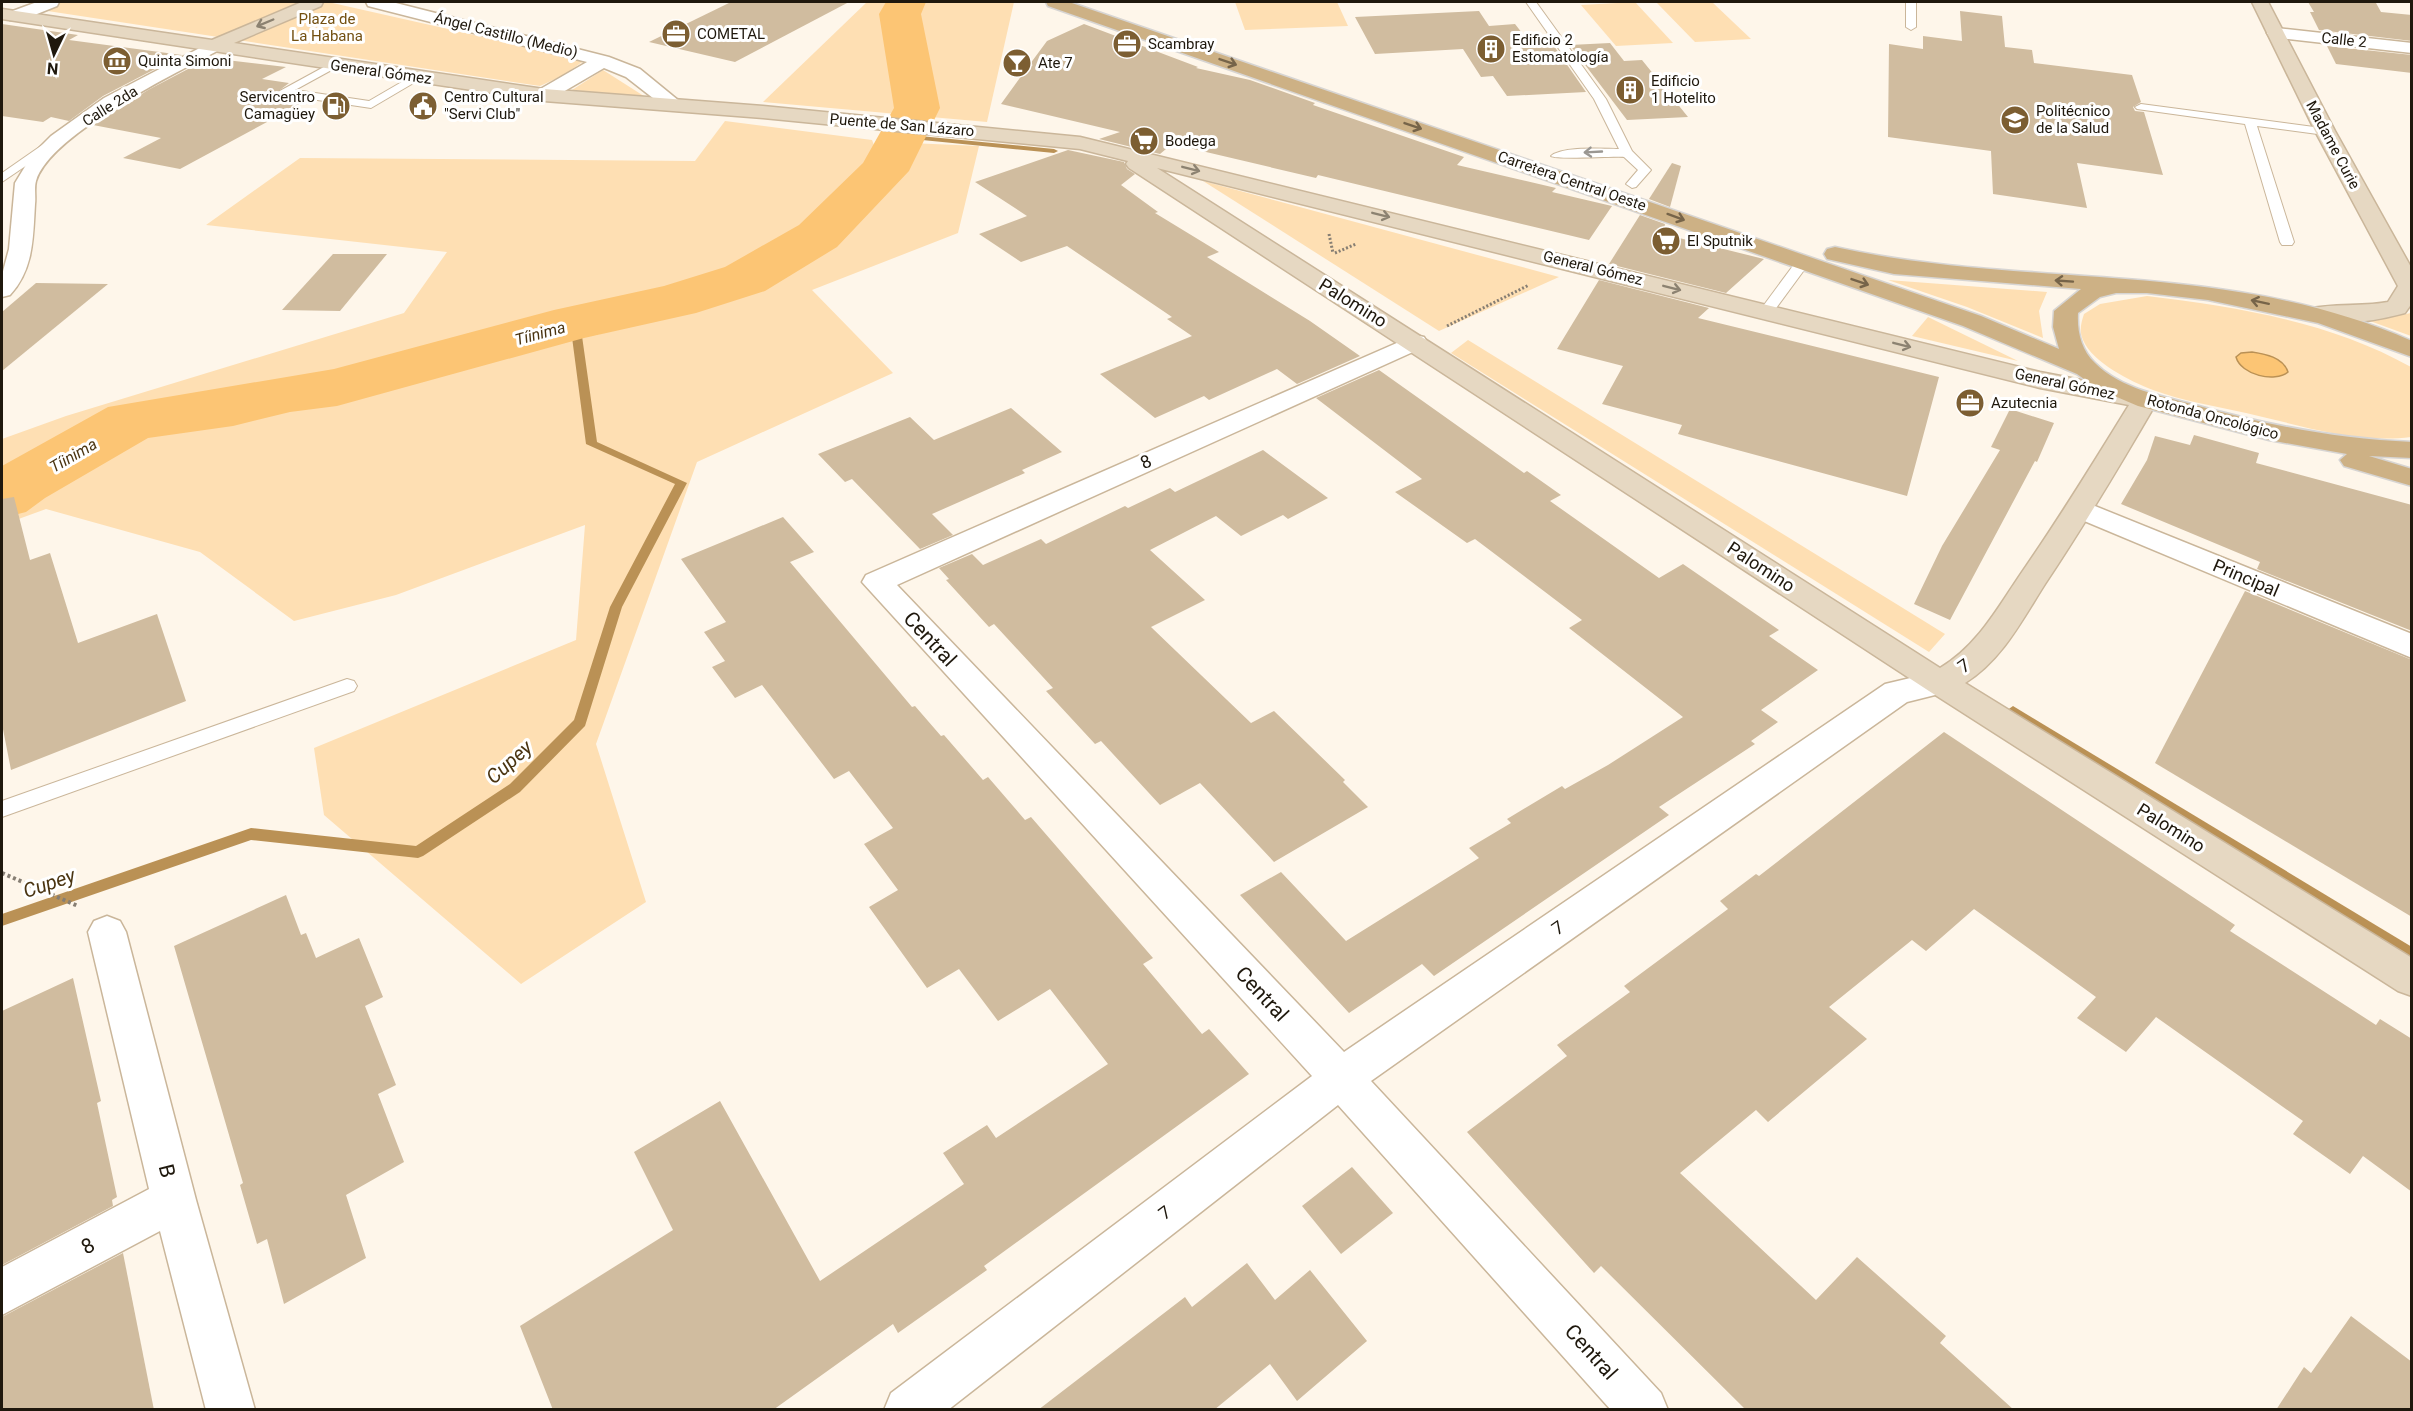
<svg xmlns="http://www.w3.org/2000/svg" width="2413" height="1411" font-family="Roboto,sans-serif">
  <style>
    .green { fill: #fedfb3 }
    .water { fill: #fcc574; stroke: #ba9155; stroke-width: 1.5 }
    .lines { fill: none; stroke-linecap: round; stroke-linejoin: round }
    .stream { fill: #ba9155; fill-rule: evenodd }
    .river { fill: #fcc574; fill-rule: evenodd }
    .building { fill: #d0bc9f }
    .lane-casing { stroke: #cab69a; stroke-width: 2 }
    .street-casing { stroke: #cab69a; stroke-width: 3 }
    .secondary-casing { stroke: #cab69a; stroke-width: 3 }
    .primary-casing { stroke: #d7d5d3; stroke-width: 3 }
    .path-far1 { stroke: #867e73; stroke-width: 3; stroke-dasharray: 2 2; stroke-linecap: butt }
    .path { stroke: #867e73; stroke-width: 4; stroke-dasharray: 3 3; stroke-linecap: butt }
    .lane { fill: #fff; fill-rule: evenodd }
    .street { fill: #fff; fill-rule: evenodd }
    .secondary { fill: #e6d8c2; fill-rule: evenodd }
    .primary { fill: #cdb185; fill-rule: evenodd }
    .oneway { stroke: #8c8271 }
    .oneway2 { stroke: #766449 }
    .oneway3 { stroke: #9a9792 }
    .labels { text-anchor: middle; stroke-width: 6; stroke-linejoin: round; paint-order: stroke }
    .far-park-label { font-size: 15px; fill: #735011; stroke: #fff }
    .far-poi-label { font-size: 15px; fill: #1f180d; stroke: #fff; text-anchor: start }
    .far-street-label { font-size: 15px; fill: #1f180d; stroke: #fff }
    .far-water-label { font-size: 16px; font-style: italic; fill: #4a3411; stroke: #fff }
    .street-label { font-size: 18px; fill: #1f180d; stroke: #fff }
    .water-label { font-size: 20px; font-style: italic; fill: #4a3411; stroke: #fff }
    .near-street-label { font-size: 21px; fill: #1f180d; stroke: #fff }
  </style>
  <rect width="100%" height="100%" fill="#fef6ea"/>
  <g class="green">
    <polygon points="63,2 328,2 585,60 564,75 540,86 41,10"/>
    <polygon points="867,2 1014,2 987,122 763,102"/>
    <polygon points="1235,2 1337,2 1348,26 1245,30"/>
    <polygon points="1635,2 1673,43 1616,46 1581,5"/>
    <polygon points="1656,2 1712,2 1751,39 1695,42"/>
    <polygon points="603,70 647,98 572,90"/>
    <polygon points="725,121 872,140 884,171 772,263 594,336 801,267 876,192 910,143 979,146 958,233 812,290 893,373 697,462 596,744 646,902 521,984 324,815 314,748 576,640 585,525 396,595 294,621 200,552 46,509 2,525 2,439 66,416 404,313 447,252 206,225 300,158 695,161"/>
    <polygon points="1203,181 1559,277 1439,331"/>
    <polygon points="1888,280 2047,292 2039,311 2043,338 1967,307"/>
    <path d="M2147,296C2238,307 2331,322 2411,367V437C2355,444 2300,425 2246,413C2215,406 2182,401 2153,390C2130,381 2093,363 2083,340C2079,331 2081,323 2084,314L2100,304Z"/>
    <polygon points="2411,313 2411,336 2370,321"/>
    <polygon points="1928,317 2018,361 1912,336"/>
    <polygon points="1468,340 1945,634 1929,652 1451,353"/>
  </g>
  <path class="water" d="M2252,352C2265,354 2283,357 2288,372C2275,383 2241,375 2236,357L2241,353Z"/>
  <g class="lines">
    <g class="stream">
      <polygon points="899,134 1054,149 1058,151 1054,153 902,138 899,138"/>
      <polygon points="575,319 580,322 597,442 687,483 622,607 585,726 520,792 423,856 418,858 251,840 2,926 2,914 251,828 416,846 510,784 574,720 610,607 675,484 586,444 570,322"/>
      <polygon points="2013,706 2412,947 2412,963 2008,715 2006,711"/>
    </g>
    <polygon class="river" points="886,2 926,2 921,14 940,108 909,171 837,247 765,291 696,313 584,338 337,406 290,412 233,426 148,438 45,498 26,512 2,518 2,466 108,407 334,369 554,310 664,286 725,267 799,225 863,163 894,108 879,14"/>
  </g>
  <g class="building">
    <polygon points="731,2 849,2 735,62 649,42"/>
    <polygon points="2308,2 2376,3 2381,12 2412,15 2412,41 2319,30 2310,12 2314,12"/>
    <polygon points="1479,11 1489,26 1515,24 1533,47 1554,46 1586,92 1507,96 1493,76 1481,77 1463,49 1375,54 1355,17"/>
    <polygon points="1960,11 2002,16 2005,47 2032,50 2034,63 2132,75 2141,102 2133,107 2135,111 2144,112 2163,175 2077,163 2087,208 1993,194 1991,151 1888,137 1889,44 1923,49 1923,36 1962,41"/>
    <polygon points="2,24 78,35 69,40 182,55 103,96 69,121 51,117 43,122 2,116"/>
    <polygon points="1084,24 1198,67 1196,68 1250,80 1315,103 1313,105 1464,157 1457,165 1556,188 1552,192 1612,206 1589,240 1318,175 1316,178 1172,144 1160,154 1099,139 1120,132 1001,104 1027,68 1033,65 1030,64 1047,41"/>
    <polygon points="1610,43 1624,61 1642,60 1688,117 1627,120 1570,45"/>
    <polygon points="2327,46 2412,55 2412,73 2336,64"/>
    <polygon points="209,58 286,67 262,79 289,83 276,93 284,97 306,101 180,169 123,158 161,138 93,125 148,90"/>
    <polygon points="1068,150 1124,162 1127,169 1135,174 1121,185 1158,212 1155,213 1219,252 1207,257 1310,321 1360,356 1297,384 1277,369 1209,400 1204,396 1155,418 1100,374 1192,336 1167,319 1172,317 1067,246 1021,262 979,234 1027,216 975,182"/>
    <polygon points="1672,163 1681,166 1670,207 1649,199"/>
    <polygon points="1640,215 1665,224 1663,234 1764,259 1726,293 1609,264"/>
    <polygon points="333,254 387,254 340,311 282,310"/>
    <polygon points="1599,280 1709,308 1698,318 1939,377 1907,496 1678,434 1682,425 1602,404 1623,366 1557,349"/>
    <polygon points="36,283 108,284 2,371 2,312"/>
    <polygon points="1379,370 1524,473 1527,471 1561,495 1550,501 1659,578 1683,564 1779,630 1769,636 1818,670 1761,710 1778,722 1751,741 1755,744 1659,807 1669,815 1434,976 1422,964 1349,1013 1240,895 1281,872 1346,941 1479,858 1469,848 1511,823 1507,819 1562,786 1565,789 1608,765 1683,717 1569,628 1582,620 1475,539 1467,543 1395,492 1422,479 1316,398"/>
    <polygon points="1011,408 1062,452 1022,470 1025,473 932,514 953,535 920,549 852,479 845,482 818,454 910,417 934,440"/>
    <polygon points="2010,409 2054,423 2037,462 2035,461 1950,620 1914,604 1942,546 2000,450 1991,447"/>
    <polygon points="2194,435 2259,453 2256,463 2412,505 2412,631 2257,569 2260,562 2121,504 2147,460 2155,436 2190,445"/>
    <polygon points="1263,450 1328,498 1288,519 1283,515 1241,536 1216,516 1150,550 1205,600 1151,627 1251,723 1274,711 1345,780 1343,782 1368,807 1274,862 1200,783 1160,805 1101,741 1095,744 1046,691 1053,688 994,624 989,627 946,580 949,579 939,568 972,554 983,565 1041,539 1046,544 1125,506 1128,508 1170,488 1175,492"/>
    <polygon points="14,497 30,560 50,553 78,643 157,614 186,701 11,770 2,724 2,499"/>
    <polygon points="783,517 814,552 790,562 912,707 915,706 941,736 944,735 983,780 988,777 1025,820 1031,817 1153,958 1143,964 1202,1034 1209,1029 1249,1074 984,1266 987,1270 898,1333 893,1324 773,1410 553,1410 520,1326 673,1230 634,1152 720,1101 820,1281 964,1184 943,1153 987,1125 996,1138 1108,1064 1050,989 998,1021 959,969 927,988 869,907 898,890 864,844 893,828 849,771 834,779 762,685 735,698 712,667 725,661 704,632 726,622 681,559"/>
    <polygon points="2245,591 2412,660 2412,917 2155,763"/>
    <polygon points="1944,732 2235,925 2230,931 2376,1025 2380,1019 2412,1039 2412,1192 2363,1156 2350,1174 2293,1134 2303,1121 2156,1017 2126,1052 2077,1018 2096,997 1974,909 1926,951 1912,940 1829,1007 1867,1039 1768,1122 1756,1110 1680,1173 1816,1300 1857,1257 1946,1336 1940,1343 2014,1410 1746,1410 1601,1266 1594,1273 1467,1132 1567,1056 1557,1045 1630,992 1624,986 1728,909 1720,901 1756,874 1759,876"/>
    <polygon points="286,895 301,935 306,933 316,958 359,938 383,997 365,1006 396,1085 378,1094 404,1162 346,1195 366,1258 284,1304 267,1239 257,1244 240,1185 243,1183 174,946"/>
    <polygon points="73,978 101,1101 97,1103 117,1197 112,1200 113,1206 2,1265 2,1011"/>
    <polygon points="1352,1167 1393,1213 1341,1254 1302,1206"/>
    <polygon points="123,1253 154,1410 2,1410 2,1317"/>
    <polygon points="1247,1263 1275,1300 1310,1270 1367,1341 1297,1401 1270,1364 1214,1410 1038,1410 1185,1297 1192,1307"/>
    <polygon points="2351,1316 2412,1362 2412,1410 2276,1410 2304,1367 2311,1373"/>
  </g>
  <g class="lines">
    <g class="lane-casing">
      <g id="lane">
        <path d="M1526,2H1536L1606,99L1632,151L1651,170L1636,187L1632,188L1626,184L1638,170L1624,157C1612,156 1556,160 1551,156C1563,146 1603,149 1619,149L1594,99Z"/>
        <polygon points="1906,2 1916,2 1916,27 1911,30 1906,27"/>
        <polygon points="333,62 337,63 337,67 295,90 369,101 412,76 422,78 371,108 284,95 278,92"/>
        <polygon points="2141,104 2329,129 2331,131 2325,135 2257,126 2294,242 2292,245 2282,245 2280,242 2245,124 2137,109 2135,107"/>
        <polygon points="48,141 58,144 2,182 2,173"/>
        <polygon points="1803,258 1810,262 1771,315 1761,315 1761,309 1798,259"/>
        <polygon points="347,679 354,681 357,686 354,691 2,817 2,801"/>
      </g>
    </g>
    <g class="street-casing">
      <g id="street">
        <polygon points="37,2 59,2 57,6 22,20 10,20 7,16 10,12"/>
        <polygon points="366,2 392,2 609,57 640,69 684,105 681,109 667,109 626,77 604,68 551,99 537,99 534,95 537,91 587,62 368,6"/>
        <polygon points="2276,28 2412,43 2412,53 2270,37 2267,33 2270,29"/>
        <path d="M215,40L221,41L224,45L221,49C178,72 50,134 36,181C34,188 36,197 35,204C33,237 34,269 10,295L2,297V275L9,249L15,183L32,155L51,136L104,98Z"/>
        <polygon points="1415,335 1424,337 1427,342 1424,347 897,585 1344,1052 1885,684 1940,671 1951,675 1956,683 1951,691 1907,702 1371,1081 1661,1393 1668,1410 1611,1410 1338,1105 948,1410 884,1410 891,1393 1312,1076 862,582 866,575"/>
        <polygon points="2080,500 2412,634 2412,658 2070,515 2066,509 2070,503"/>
        <polygon points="107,916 120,921 126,932 196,1200 255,1410 206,1410 160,1231 2,1315 2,1267 149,1189 88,932 94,921"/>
      </g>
    </g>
    <g class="secondary-casing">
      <g id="secondary">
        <path d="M302,2H323L321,6L234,43L544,89L763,106L1080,137L2040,372L2154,394L2158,400C2122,462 2085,524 2045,584C2022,620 2002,660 1965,683L2412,958V996L2398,991L1929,691L1129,168L1126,164L1128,161L1080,149L763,118L544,101L2,19V9L212,40ZM1157,168L2040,388L2129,405C2094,462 2059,519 2020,575C1997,609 1977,646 1940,668Z"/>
        <path d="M2252,2H2268L2335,131L2412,269V303L2405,313C2375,321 2339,327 2308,319L2305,314L2308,309C2334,303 2362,307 2388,302L2398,286L2315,131Z"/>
      </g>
    </g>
    <g class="primary-casing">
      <path id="primary" d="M1046,2H1069L1981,316L2059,349L2053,327L2054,311L2081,289L1894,274L1827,259L1824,254L1827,249L1835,247C2029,290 2223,258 2412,341V357L2318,323L2208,300L2147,293H2116L2100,297L2078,313C2077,331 2081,350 2095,363C2121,389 2162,396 2195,405C2267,425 2337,439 2412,442V458L2369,456L2412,469V486L2344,466L2340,460L2347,454L2269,440L2138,406L2098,389L2077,374L1963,326L1048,6Z"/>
    </g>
    <g class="path-far1">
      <polyline points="1329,234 1333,253"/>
      <polyline points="1335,253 1356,244"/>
      <polyline points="1447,326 1529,285"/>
    </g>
    <polyline class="path" points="2,873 78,906"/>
    <use href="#lane" class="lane"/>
    <use href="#street" class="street"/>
    <use href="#secondary" class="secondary"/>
    <use href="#primary" class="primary"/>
  </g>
  <defs><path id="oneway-shaft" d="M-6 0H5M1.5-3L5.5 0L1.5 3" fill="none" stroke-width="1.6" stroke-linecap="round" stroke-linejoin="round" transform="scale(1.5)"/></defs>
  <g class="oneway">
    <use href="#oneway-shaft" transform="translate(265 23) rotate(157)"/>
    <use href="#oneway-shaft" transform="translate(1191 169) rotate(14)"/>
    <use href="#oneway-shaft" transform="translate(1381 215) rotate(14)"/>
    <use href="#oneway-shaft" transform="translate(1672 288) rotate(14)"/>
    <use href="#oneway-shaft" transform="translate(1902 345) rotate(14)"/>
  </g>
  <g class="oneway2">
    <use href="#oneway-shaft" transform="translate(1228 62) rotate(19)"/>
    <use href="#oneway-shaft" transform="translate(1413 126) rotate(19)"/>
    <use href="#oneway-shaft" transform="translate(1676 217) rotate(20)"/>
    <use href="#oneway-shaft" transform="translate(2064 281) rotate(-176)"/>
    <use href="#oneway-shaft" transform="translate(1860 282) rotate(19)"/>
    <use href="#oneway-shaft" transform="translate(2260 302) rotate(-168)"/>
  </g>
  <use class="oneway3" href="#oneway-shaft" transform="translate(1593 152) rotate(177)"/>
  <defs>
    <g id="office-disc" transform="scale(1.5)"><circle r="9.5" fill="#7c5e32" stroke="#fff"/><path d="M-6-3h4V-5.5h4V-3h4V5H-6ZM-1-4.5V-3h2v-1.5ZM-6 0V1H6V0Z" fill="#fff"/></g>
    <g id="building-disc" transform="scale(1.5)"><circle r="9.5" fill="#7c5e32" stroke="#fff"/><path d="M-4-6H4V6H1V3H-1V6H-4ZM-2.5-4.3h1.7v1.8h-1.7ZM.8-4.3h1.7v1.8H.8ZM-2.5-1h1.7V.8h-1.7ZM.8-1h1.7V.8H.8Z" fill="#fff"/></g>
    <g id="museum-disc" transform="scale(1.5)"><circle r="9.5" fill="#7c5e32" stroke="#fff"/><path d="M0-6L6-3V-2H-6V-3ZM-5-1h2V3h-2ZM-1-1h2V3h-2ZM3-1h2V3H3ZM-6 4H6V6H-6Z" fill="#fff"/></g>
    <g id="bar-disc" transform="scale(1.5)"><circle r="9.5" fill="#7c5e32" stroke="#fff"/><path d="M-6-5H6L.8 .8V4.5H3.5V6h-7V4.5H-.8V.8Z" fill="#fff"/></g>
    <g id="fuel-disc" transform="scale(1.5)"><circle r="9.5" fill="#7c5e32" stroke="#fff"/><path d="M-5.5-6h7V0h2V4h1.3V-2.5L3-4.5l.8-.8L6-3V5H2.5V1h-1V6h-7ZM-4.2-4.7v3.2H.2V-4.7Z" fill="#fff"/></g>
    <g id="civic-disc" transform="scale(1.5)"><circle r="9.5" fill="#7c5e32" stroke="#fff"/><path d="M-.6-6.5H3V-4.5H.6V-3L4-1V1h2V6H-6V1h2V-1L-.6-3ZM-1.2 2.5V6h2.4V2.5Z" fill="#fff"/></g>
    <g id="university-disc" transform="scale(1.5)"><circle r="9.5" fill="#7c5e32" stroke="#fff"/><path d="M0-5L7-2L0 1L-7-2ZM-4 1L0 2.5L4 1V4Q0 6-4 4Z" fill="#fff"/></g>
    <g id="supermarket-disc" transform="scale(1.5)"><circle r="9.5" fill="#7c5e32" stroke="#fff"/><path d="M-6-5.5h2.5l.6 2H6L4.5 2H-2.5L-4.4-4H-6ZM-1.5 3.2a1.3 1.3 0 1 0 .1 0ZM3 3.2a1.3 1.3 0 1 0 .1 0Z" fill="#fff"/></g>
  </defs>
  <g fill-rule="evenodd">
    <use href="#office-disc" x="676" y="34"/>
    <use href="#office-disc" x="1127" y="44"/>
    <use href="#building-disc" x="1491" y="49"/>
    <use href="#museum-disc" x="117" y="61"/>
    <use href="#bar-disc" x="1017" y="63"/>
    <use href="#building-disc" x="1630" y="90"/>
    <use href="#fuel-disc" x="336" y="106"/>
    <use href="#civic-disc" x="423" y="106"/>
    <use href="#university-disc" x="2015" y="120"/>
    <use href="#supermarket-disc" x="1144" y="141"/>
    <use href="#supermarket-disc" x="1666" y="241"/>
    <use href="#office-disc" x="1970" y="403"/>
  </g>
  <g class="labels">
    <g class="far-park-label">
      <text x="327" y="24">Plaza de<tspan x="327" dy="17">La Habana</tspan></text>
    </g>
    <g class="far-poi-label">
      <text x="697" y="39">COMETAL</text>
      <text x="1512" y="45">Edificio 2<tspan x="1512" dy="17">Estomatología</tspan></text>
      <text x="1148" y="49">Scambray</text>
      <text x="138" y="66">Quinta Simoni</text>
      <text x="1038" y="68">Ate 7</text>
      <text x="1651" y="86">Edificio<tspan x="1651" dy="17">1 Hotelito</tspan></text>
      <text x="315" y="102" text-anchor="end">Servicentro<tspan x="315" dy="17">Camagüey</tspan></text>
      <text x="444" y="102">Centro Cultural<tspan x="444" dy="17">"Servi Club"</tspan></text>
      <text x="2036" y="116">Politécnico<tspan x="2036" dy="17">de la Salud</tspan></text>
      <text x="1165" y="146">Bodega</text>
      <text x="1687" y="246">El Sputnik</text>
      <text x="1991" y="408">Azutecnia</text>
    </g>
    <g class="far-street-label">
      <text transform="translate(506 35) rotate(14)" y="5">Ángel Castillo (Medio)</text>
      <text transform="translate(2344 40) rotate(6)" y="5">Calle 2</text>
      <text transform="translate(381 72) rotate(8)" y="5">General Gómez</text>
      <text transform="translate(110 106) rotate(-32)" y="5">Calle 2da</text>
      <text transform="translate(902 125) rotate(5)" y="5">Puente de San Lázaro</text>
      <text transform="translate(2333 145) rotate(62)" y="5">Madame Curie</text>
      <text transform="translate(1572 181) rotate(19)" y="5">Carretera Central Oeste</text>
      <text transform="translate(1593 268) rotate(14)" y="5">General Gómez</text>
      <text transform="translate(2065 384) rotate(12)" y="5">General Gómez</text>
      <text transform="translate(2213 417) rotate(15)" y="5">Rotonda Oncológico</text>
    </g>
    <g class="far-water-label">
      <text transform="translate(540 333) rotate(-15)" y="6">Tíinima</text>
      <text transform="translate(73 455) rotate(-30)" y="6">Tíinima</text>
    </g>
    <g class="street-label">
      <text transform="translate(1353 303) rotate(32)" y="6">Palomino</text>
      <text transform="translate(1146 462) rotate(-24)" y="6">8</text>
      <text transform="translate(1761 567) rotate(33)" y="6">Palomino</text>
      <text transform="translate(2246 578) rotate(23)" y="6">Principal</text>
      <text transform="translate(1964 666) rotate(-36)" y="6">7</text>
      <text transform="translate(2171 828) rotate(32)" y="6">Palomino</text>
      <text transform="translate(1558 928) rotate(-35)" y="6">7</text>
      <text transform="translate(1165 1213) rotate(-37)" y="6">7</text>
    </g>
    <g class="water-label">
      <text transform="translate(509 762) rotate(-42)" y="7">Cupey</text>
      <text transform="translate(49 883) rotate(-19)" y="7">Cupey</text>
    </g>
    <g class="near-street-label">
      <text transform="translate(930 639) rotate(47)" y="7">Central</text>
      <text transform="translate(1262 994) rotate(47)" y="7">Central</text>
      <text transform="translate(167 1171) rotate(76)" y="7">B</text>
      <text transform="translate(88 1246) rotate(-28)" y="7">8</text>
      <text transform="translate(1591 1352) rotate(48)" y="7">Central</text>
    </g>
  </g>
  <rect width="2413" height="1411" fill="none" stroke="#1f180d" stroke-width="6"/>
  <g transform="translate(54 54) rotate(185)" stroke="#ffffff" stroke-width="4.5" paint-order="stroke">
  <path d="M0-4.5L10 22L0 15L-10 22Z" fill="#1f180d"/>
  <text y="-9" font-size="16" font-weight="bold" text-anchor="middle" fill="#1f180d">N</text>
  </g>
</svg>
